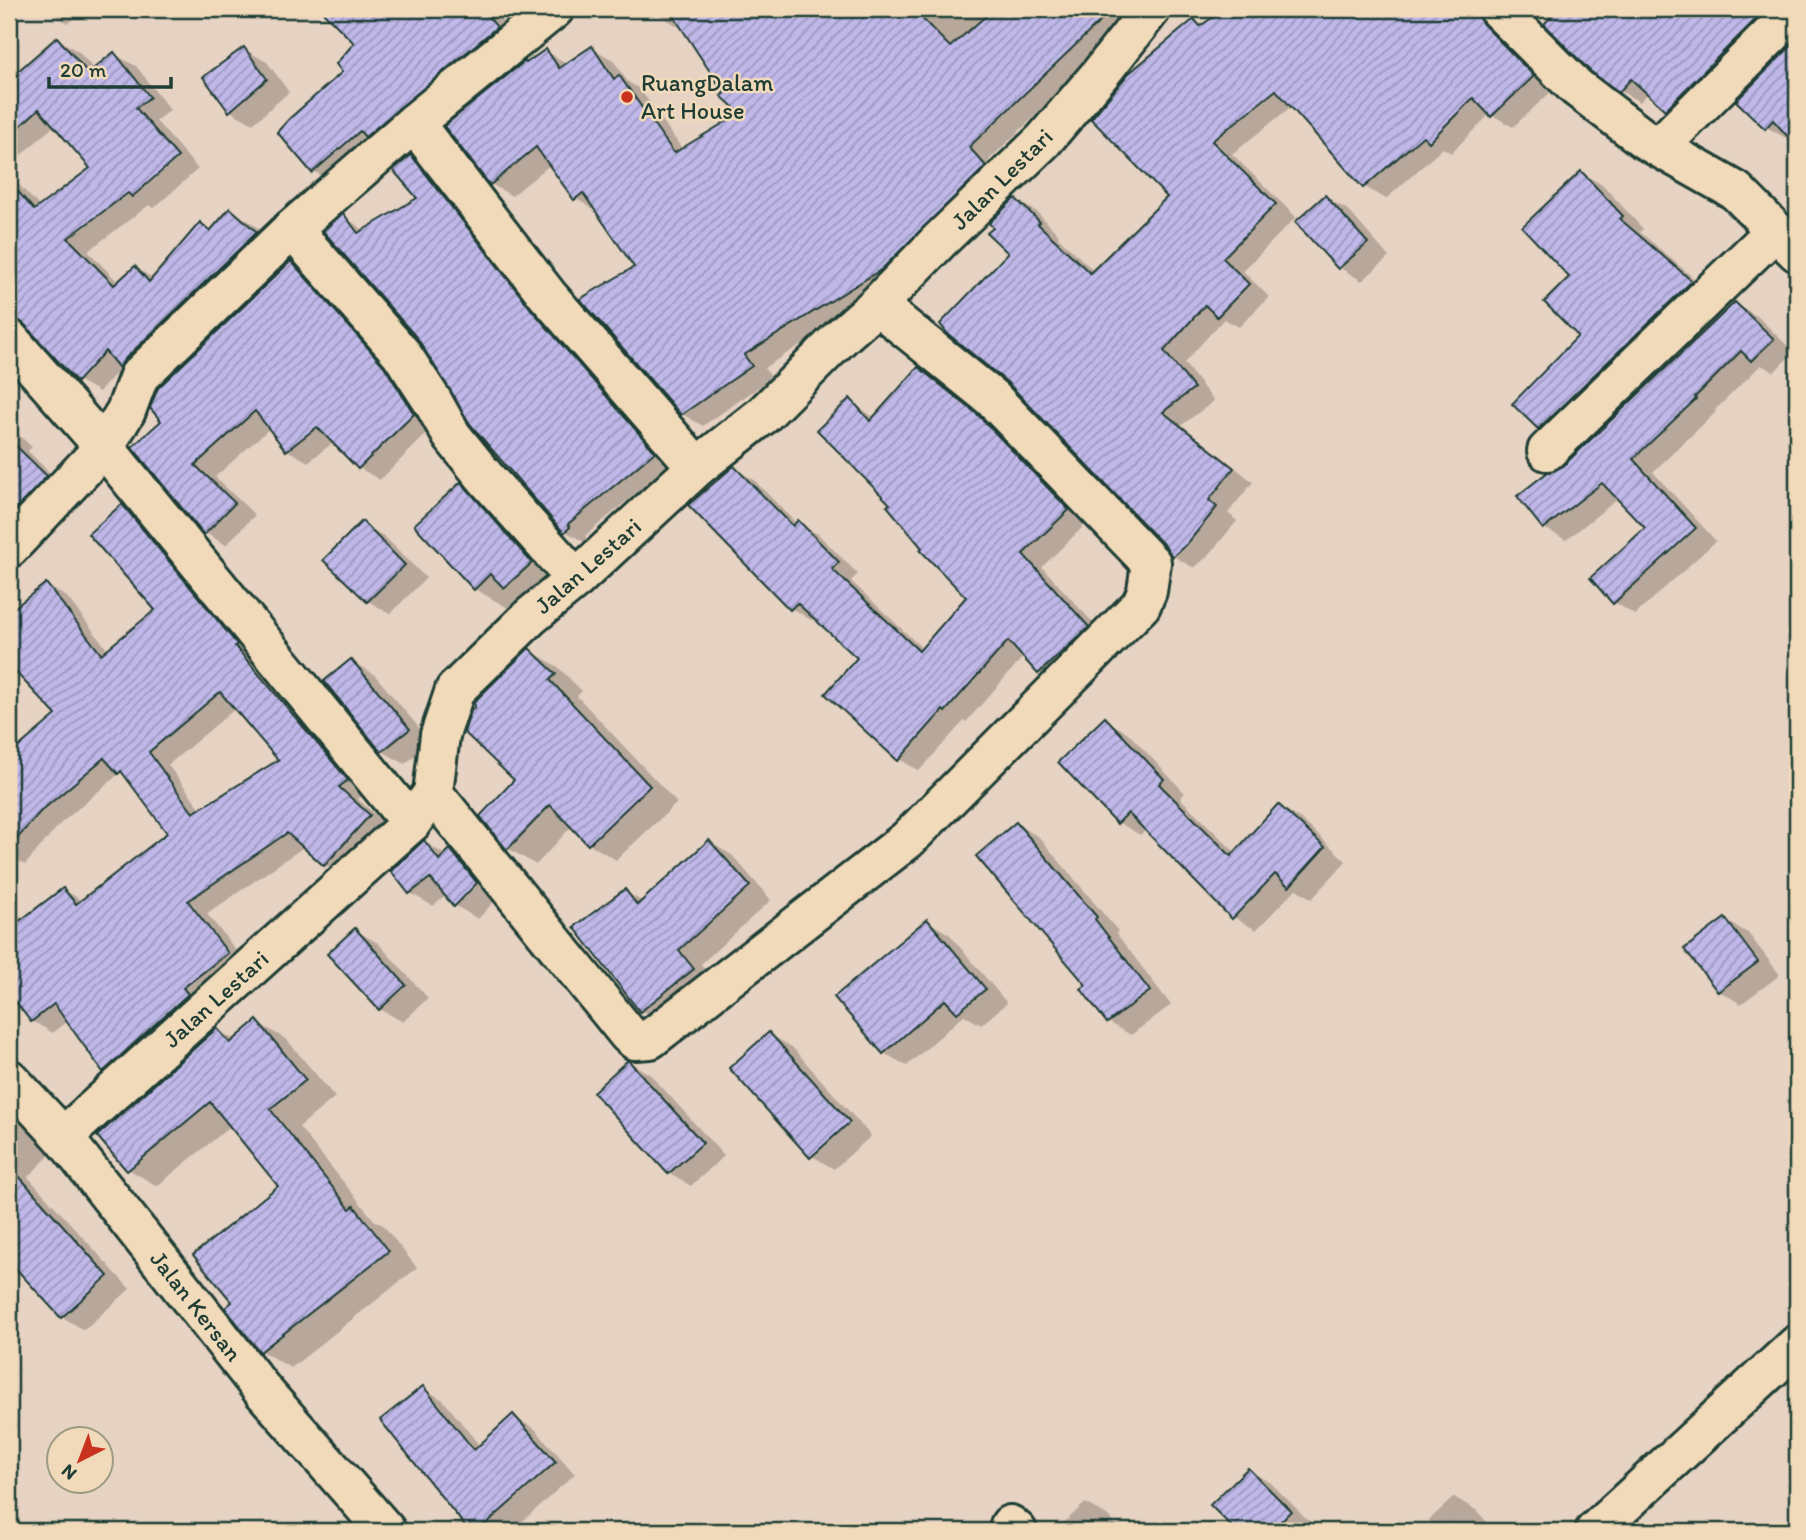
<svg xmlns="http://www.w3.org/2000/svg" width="1806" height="1540" font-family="Itim,sans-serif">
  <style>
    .shadow { fill: #0003; fill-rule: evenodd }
    .building { fill: url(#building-hatch); stroke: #1f3d34; stroke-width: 2; fill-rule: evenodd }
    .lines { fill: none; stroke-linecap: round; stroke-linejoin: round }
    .minor-casing { stroke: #1f3d34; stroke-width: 44 }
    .minor { stroke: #f1dab9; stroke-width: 38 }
    .poi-dot { fill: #c8321e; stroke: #f1dab9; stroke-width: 2.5 }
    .labels { text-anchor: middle; stroke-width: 5; stroke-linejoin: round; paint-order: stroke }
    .poi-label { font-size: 24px; fill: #1f3d34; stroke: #f1dab9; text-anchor: start }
    .street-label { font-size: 24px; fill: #1f3d34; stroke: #f1dab9 }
  </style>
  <defs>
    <pattern id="building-hatch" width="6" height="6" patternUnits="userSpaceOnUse" patternTransform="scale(1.75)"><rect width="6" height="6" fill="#c0b8e9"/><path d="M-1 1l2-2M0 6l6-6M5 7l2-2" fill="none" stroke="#9b97be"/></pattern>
  </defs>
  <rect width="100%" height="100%" fill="#e7d3c3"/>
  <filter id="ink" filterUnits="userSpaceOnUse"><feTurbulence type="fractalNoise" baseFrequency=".0143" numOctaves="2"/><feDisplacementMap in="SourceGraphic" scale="14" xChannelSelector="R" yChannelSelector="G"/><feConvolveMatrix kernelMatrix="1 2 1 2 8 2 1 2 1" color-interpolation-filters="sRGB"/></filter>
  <g filter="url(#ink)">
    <g class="shadow">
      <polygon points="45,9 88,9 68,23"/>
      <polygon points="336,9 492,9 518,40 335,184 313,171 344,73 356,43 328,15"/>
      <polygon points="656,9 1146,9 989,160 1005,179 903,280 764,368 772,378 703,426 682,414 637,267 596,211 575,198 551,164 512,196 491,184 527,65 546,51 568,64 592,48 613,60 628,82 640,89 683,150 743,113 726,93 683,29 662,17"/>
      <polygon points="1228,9 1468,9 1480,16 1513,51 1522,57 1554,89 1513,127 1490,114 1451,153 1443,148 1386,199 1365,187 1292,106 1232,154 1296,217 1243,271 1269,297 1239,327 1224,319 1184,363 1214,401 1182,425 1253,482 1228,513 1237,521 1208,556 1194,568 1173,556 1010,253 1016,200 1037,212 1059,235 1058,237 1094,271 1170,197 1195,21 1203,26"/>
      <polygon points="1561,9 1797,9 1685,120 1666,109 1648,93 1640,102 1620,91 1592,69 1546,24"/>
      <polygon points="57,39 78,51 95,70 114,54 136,66 170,110 156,121 198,169 154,208 149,205 88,251 119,283 136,268 154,279 201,224 212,231 231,210 252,223 277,245 141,378 122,367 99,392 78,380 32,329 27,329 15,335 9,346 9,174 40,207 92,168 55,125 9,166 9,82"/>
      <polygon points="1797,42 1797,144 1789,135 1786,138 1766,127 1739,101"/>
      <polygon points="244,49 267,62 289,92 253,124 230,111"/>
      <polygon points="411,157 430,168 672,463 585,536 588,538 584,542 565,531 344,216 365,231 420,199"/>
      <polygon points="1581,173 1603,185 1643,229 1640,232 1712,294 1561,440 1539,428 1581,336 1571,277"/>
      <polygon points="1325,197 1348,210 1389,257 1362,281 1340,268 1298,222"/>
      <polygon points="291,263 312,275 405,380 435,426 380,480 359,468 334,442 308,462 287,450 270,428 215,477 255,515 226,545 205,533 163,421"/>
      <polygon points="1736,304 1757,316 1794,352 1774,372 1761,365 1715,410 1716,412 1653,472 1716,541 1635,615 1614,602 1648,528 1619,498 1566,540 1544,528 1563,468"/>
      <polygon points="919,369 939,380 997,428 1088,522 1042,567 1108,639 1060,684 1039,673 1024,656 966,722 964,721 919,771 899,759 859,658 815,617 811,620 791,608 734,468 754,480 797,524 818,534 858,574 851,581 923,649 968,597 925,548 892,504 850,401 875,418"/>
      <polygon points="9,426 32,447 28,451 66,489 34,524 9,508"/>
      <polygon points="461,484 495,504 565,583 539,606 521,596 508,608 475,589"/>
      <path d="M122,506L143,518L367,792L358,799L390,828L346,877L325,865L305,846L207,914L248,965L124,1082L104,1070L68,1021L53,1033L32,1021L9,990V920L16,914L25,919L64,890L83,901L170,833L129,778L120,773L60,824L25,865L9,856V748L14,753L59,716L15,668L9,673V604L17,608L46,585L67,597L108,650L157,610ZM236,708L280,760L202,810L168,765Z"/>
      <polygon points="362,524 385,537 426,578 390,614 368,601"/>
      <polygon points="529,650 557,666 582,691 577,696 677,803 616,860 589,844 572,826 536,865 509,849 482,816 517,780"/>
      <polygon points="351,661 374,674 431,742 405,764 382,751"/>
      <polygon points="1106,720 1128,733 1185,793 1180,798 1236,853 1279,806 1301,819 1346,861 1312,899 1296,889 1256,930 1233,917 1147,829 1140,835 1118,822"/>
      <polygon points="1016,824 1039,837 1118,931 1116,933 1171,1005 1131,1035 1108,1022 1084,989 1089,985"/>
      <polygon points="709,842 732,855 771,900 701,964 715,983 664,1023 641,1010 625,891 643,902"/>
      <polygon points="425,843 446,855 450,851 473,864 499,896 478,919 456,906 447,895 433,906 410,893"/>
      <polygon points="1725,920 1748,933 1780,975 1741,1004 1719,991"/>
      <polygon points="927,921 949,934 1007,1003 981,1025 964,1015 907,1066 884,1053"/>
      <polygon points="355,930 378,943 428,998 403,1022 380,1009"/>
      <polygon points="257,1022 287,1040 335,1097 299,1127 374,1220 383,1225 417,1268 291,1368 261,1351 235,1303 281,1187 232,1125 157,1186 128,1169 217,1030 235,1040"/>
      <polygon points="769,1034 792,1047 871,1136 834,1169 812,1156"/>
      <polygon points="629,1062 651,1075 724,1156 691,1186 669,1173"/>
      <polygon points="9,1112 26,1122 54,1151 28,1177 130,1289 84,1330 62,1317 9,1258"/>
      <polygon points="423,1388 443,1400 480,1446 513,1417 534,1428 575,1474 515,1528 518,1531 450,1531 448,1529 462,1520"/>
      <polygon points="1797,1402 1797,1419 1789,1410"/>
      <polygon points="1248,1470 1271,1483 1313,1525 1306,1531 1239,1531 1213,1505"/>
      <polygon points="1454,1497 1476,1510 1495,1531 1439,1531 1429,1520"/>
      <polygon points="1085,1503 1108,1516 1122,1531 1055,1531"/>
    </g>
    <g class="building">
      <polygon points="320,9 482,9 497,27 365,137 360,131 312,173 277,132 289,119 342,72 336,64 354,43"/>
      <polygon points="669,9 913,9 950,47 994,9 1113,9 969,147 986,166 882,269 744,355 752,366 681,415 580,299 634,267 583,193 574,200 536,147 490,185 444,126 525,61 526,63 546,49 559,68 592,46 614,79 619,75 674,153 740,113 721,96 724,93"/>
      <polygon points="1225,9 1477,9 1477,15 1483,24 1534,76 1491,117 1473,98 1429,142 1423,136 1363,188 1276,90 1212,141 1276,204 1223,258 1249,284 1217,317 1205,305 1164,351 1194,388 1163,412 1234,468 1209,500 1217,507 1187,544 1172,557 1167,548 1008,383 948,334 940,324 1008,253 987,233 993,228 989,223 1015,198 1040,222 1038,224 1090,273 1167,197 1091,119 1128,74 1194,19 1200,26"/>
      <polygon points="1559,9 1766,9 1665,110 1631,79 1619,92 1590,71 1544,24"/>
      <polygon points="57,37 88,73 114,52 150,97 136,108 178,157 132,197 128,193 68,238 114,285 135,266 149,282 200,222 210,231 230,208 257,232 124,360 119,368 105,351 77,382 25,325 17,319 9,318 9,181 34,210 90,168 39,109 9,136 9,79"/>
      <polygon points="1797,40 1797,147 1773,120 1765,129 1736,101"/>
      <polygon points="244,47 267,79 229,112 203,77"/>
      <polygon points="411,155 531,309 655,452 568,524 570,527 564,533 470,424 418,339 323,231 343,213 358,233 417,198 393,170"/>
      <polygon points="1581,171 1623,216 1620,219 1692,281 1538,429 1512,404 1578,336 1544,302 1569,277 1522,227"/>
      <polygon points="1325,195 1368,243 1338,269 1295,222"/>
      <polygon points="291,261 384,366 414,414 358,469 317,427 286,451 255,411 195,465 235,503 204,535 132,447 161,421 150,408 158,388"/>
      <polygon points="1735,302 1774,339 1751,361 1741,351 1695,397 1696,399 1633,459 1696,528 1613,604 1590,578 1645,528 1602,483 1543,529 1517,496 1548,472 1562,467"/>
      <polygon points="918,367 977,414 1069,510 1023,554 1089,627 1038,674 1008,641 945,712 943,710 898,761 825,694 857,658 797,603 790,610 688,505 734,466 793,526 798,520 839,562 832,569 919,651 966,597 920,550 922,548 887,506 890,504 817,430 850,398 870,421"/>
      <polygon points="9,439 47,476 9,516"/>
      <polygon points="461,482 532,563 504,588 490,574 474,590 414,525"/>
      <path d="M122,504L237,644L235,646L348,780L339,787L370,815L324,866L287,833L188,901L228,953L183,988L188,994L103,1072L54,1004L31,1022L9,993V929L63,888L76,904L167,833L121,771L118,774L104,758L40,812L9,848V755L56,715L9,665V612L46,583L101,654L155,610L88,534ZM220,692L278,760L193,813L149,752Z"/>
      <polygon points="362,521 405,565 367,602 323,560"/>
      <polygon points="529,648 556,674 550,680 650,786 588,845 550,805 507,850 480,816 514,780 464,732 471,711 475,707 474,702"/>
      <polygon points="351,659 410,729 381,752 324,681"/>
      <polygon points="1105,717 1164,779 1159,784 1231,856 1278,804 1325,847 1289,887 1275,874 1232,919 1128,813 1117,824 1058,762"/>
      <polygon points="1016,822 1097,917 1095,919 1150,991 1107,1023 1081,989 1086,985 976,856"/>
      <polygon points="424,840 439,860 450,849 477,883 454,907 430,878 409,894 391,871"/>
      <polygon points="709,840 750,886 679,950 694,969 640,1012 574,927 625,889 637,905"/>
      <polygon points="1725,918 1758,962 1718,992 1684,949"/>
      <polygon points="927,919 986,989 957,1013 945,1000 883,1054 834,997"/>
      <polygon points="355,928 406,985 379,1010 327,954"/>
      <polygon points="257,1020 306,1080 270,1109 350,1209 354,1206 389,1251 260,1352 225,1308 232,1302 193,1255 278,1186 210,1102 127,1171 97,1136 217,1028 230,1043"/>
      <polygon points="769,1032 850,1122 810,1158 729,1068"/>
      <polygon points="628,1060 703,1143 668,1174 593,1092"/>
      <polygon points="9,1165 108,1276 61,1318 9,1261"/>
      <polygon points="423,1386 474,1450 513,1414 556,1462 478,1531 469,1531 380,1420"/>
      <polygon points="1248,1468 1291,1511 1271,1531 1236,1531 1210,1505"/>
    </g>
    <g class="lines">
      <g class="minor-casing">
        <g id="minor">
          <polyline points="1498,9 1576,87 1644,139 1736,191 1797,252"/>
          <polyline points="414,123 548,296 697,467"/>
          <polyline points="1659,147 1797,9"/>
          <polyline points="292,229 401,353 433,402 452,436 485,477 576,579"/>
          <polyline points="9,339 104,447 411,823"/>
          <polyline points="1547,451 1775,231"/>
          <polyline points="9,548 104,447 126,411 139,376 292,229 414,123 554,9"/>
          <polyline points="433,793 628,1034 635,1040 650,1039 907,840 1141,605 1147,591 1151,563 992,398 877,305"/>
          <polyline points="9,1079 63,1137 263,1391 386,1531"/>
          <polyline points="63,1137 411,823 433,793 440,735 455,690 531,616 576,579 697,467 763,415 843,335 877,305 939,241 1043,141 1101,73 1151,9"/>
          <polyline points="1010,1525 1017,1531"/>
          <polyline points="1595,1531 1797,1345"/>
        </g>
      </g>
      <use href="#minor" class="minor"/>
    </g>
  </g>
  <circle class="poi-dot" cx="627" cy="97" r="7"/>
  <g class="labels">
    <g class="poi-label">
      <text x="641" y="91">RuangDalam<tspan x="641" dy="28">Art House</tspan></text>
    </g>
    <g class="street-label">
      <text transform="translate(1002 179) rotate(-45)" y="8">Jalan Lestari</text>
      <text transform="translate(588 566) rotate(-41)" y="8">Jalan Lestari</text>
      <text transform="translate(216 999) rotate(-42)" y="8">Jalan Lestari</text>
      <text transform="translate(196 1306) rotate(52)" y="8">Jalan Kersan</text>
    </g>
  </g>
  <rect width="1806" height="1540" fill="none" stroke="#f1dab9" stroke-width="35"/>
  <rect x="18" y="18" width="1771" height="1505" fill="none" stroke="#1f3d34" stroke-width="2.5" filter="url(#ink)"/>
  <g transform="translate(80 1460) rotate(222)"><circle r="33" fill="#f1dab9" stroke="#9d9b84" stroke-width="2"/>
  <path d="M0-5L12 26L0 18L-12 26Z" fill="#c8321e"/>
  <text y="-10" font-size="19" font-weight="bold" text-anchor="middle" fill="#1f3d34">N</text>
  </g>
  <path d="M49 77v10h122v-10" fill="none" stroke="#1f3d34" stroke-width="3.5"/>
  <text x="60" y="77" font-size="21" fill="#1f3d34" stroke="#f1dab9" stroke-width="5" paint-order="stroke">20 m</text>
</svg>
